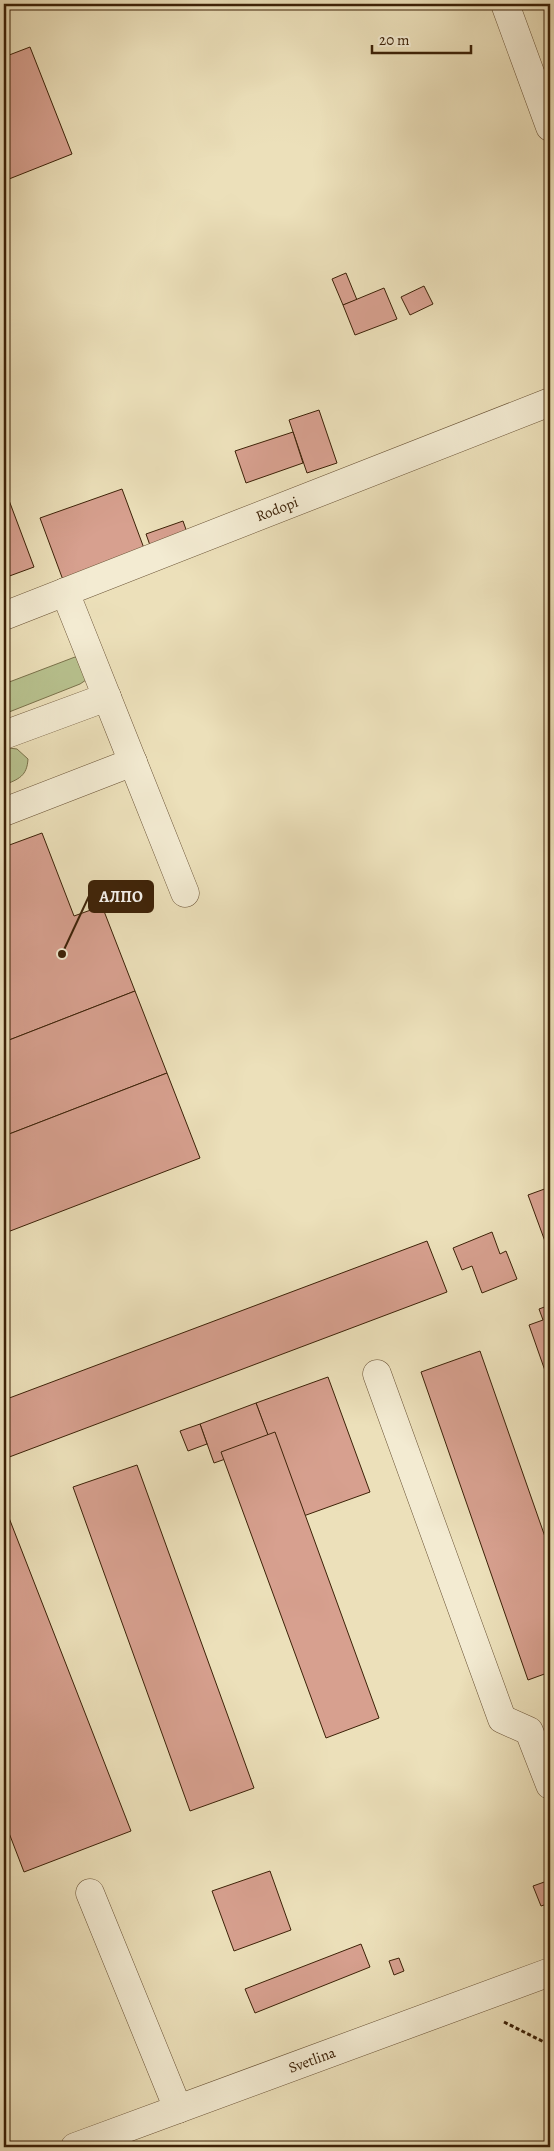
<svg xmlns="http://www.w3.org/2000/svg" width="554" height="2151" font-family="Alegreya,serif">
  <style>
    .green { fill: #b8c28f; stroke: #7a724b }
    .building { fill: #d7a08f; stroke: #3c2107 }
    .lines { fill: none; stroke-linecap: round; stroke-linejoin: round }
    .minor-casing { stroke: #685134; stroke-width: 29 }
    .path { stroke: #3c2107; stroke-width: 3; stroke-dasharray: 4 2.5; stroke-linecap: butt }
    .minor { stroke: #f3ebd2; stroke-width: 28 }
    .labels { text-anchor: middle; stroke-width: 4; stroke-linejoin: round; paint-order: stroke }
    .street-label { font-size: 15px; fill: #3c2107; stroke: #f3ebd2 }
    .leader { fill: none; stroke: #3c2107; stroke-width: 2 }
    .callout-dot { fill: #3c2107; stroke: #f3ebd2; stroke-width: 2 }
    .callout { fill: #3c2107; stroke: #3c2107; stroke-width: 2 }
    .callout-label { font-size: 16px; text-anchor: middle; font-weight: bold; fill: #fff }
  </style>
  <rect width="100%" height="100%" fill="#ece0ba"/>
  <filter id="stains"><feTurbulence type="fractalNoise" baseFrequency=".004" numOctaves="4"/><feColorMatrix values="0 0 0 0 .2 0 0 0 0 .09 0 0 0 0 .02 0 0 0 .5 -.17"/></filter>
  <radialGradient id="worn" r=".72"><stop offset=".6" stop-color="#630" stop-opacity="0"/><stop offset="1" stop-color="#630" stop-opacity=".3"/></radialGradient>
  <g class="green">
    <polygon points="75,657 82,659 86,680 80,684 4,714 4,684"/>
    <path d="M9,748L17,749L28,759C27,776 19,779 4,785V750Z"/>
  </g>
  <g class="building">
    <polygon points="30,47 72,154 4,181 4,57"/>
    <polygon points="346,273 357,300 343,305 332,279"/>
    <polygon points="424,286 433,304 410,315 401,297"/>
    <polygon points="384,288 397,319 355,335 343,305"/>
    <polygon points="319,410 337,463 307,473 289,420"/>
    <polygon points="293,432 303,463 246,483 235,451"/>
    <polygon points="4,487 34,567 4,578"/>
    <polygon points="122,489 145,551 63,580 40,518"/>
    <polygon points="183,521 189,538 152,551 146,534"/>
    <polygon points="42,833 74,916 102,906 135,991 4,1042 4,847"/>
    <polygon points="135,991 167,1073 4,1136 4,1042"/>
    <polygon points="167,1073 200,1158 5,1233 4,1136"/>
    <polygon points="550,1187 550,1255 528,1195"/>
    <polygon points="492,1232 500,1254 506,1251 517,1279 482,1293 472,1266 462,1270 453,1248"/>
    <polygon points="427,1241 447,1292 4,1459 4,1400"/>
    <polygon points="550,1305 550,1385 529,1325 543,1320 539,1309"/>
    <polygon points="480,1351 550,1551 550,1672 528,1680 421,1372"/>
    <polygon points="328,1377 370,1492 298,1518 256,1403"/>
    <polygon points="256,1403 271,1443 214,1463 200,1424"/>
    <polygon points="200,1424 207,1444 188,1451 180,1431"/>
    <polygon points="275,1432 379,1718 326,1738 221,1452"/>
    <polygon points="137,1465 254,1788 190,1811 73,1487"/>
    <polygon points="4,1505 131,1831 24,1872 4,1820"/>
    <polygon points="270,1871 291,1930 234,1951 212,1891"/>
    <polygon points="550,1880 550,1903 541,1906 533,1886"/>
    <polygon points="361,1944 370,1967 255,2013 245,1989"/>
    <polygon points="399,1958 404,1971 394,1975 389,1961"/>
  </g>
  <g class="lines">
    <g class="minor-casing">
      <g id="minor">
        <polyline points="505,4 550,127"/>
        <polyline points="65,592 185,893"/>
        <polyline points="4,616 550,402"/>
        <polyline points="4,735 107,697"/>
        <polyline points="4,812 133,762"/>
        <polyline points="377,1374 502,1719 529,1731 550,1785"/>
        <polyline points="90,1893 178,2109"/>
        <polyline points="75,2147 550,1972"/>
      </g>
    </g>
    <polyline class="path" points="504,2022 550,2045"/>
    <use href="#minor" class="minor"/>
  </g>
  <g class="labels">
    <g class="street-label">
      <text transform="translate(277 509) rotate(-21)" y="5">Rodopi</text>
      <text transform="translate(312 2060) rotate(-20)" y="5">Svetlina</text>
    </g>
  </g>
  <path class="leader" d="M62 954L89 896"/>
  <circle class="callout-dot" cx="62" cy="954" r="5"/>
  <rect class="callout" x="89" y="881" width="64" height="31" rx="5"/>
  <g class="callout-label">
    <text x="121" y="902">АЛПО</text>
  </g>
  <rect width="554" height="2151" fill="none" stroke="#ece0ba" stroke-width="20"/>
  <rect x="5" y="5" width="544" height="2141" fill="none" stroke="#3c2107" stroke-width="2.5"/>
  <rect x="10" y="10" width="534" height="2131" fill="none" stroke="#3c2107"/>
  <path d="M372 45v8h99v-8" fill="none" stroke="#3c2107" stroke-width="2.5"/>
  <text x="379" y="45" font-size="15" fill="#3c2107" stroke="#f3ebd2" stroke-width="4" paint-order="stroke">20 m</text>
  <rect width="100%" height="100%" filter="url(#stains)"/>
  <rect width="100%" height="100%" fill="url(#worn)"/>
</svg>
